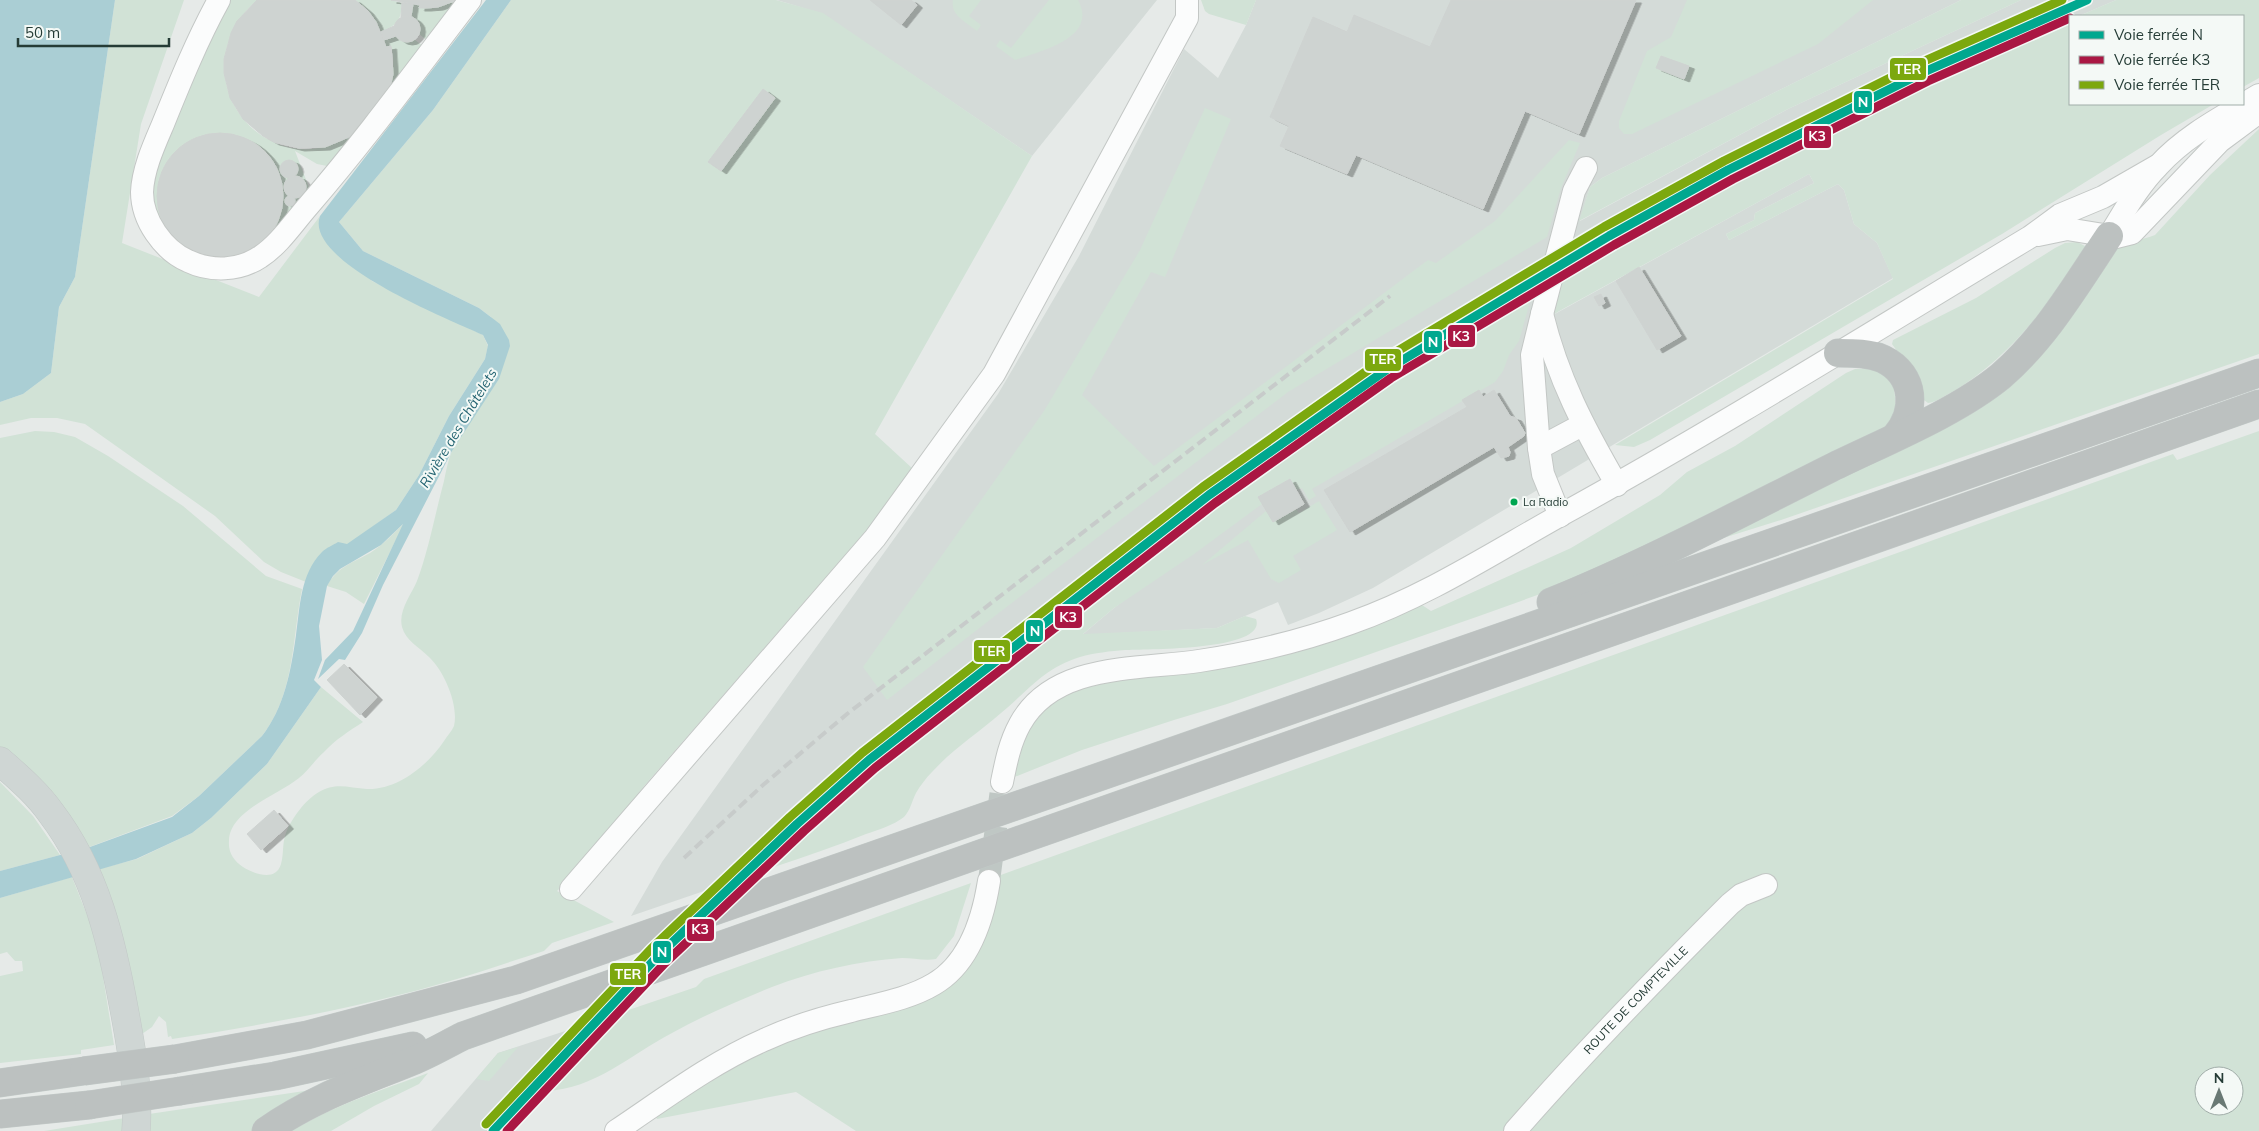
<svg xmlns="http://www.w3.org/2000/svg" width="2259" height="1131" font-family="Mulish,sans-serif">
  <style>
    .built { fill: #d4dbd8 }
    .green { fill: #d1e2d6; fill-rule: evenodd }
    .water { fill: #aaced4 }
    .building { fill: #ced3d1; stroke: #cfd3d1; filter: url(#shadow) }
    .lines { fill: none; stroke-linecap: round; stroke-linejoin: round }
    .minor-tunnel { stroke: #bfc7c4; stroke-width: 22; stroke-dasharray: 22 11; stroke-linecap: butt }
    .minor-casing { stroke: #c3c7c5; stroke-width: 24 }
    .major-casing { stroke: #c2c9c7; stroke-width: 29 }
    .highway-casing { stroke: #c2c9c7; stroke-width: 29 }
    .minor { stroke: #fbfcfc; stroke-width: 22 }
    .major { stroke: #cfd6d4; stroke-width: 28 }
    .highway { stroke: #bcc1c0; stroke-width: 28 }
    .rail { stroke: #c7cbca; stroke-width: 4; stroke-dasharray: 10 5; stroke-linecap: butt }
    .highway-bridge-casing { stroke: #c2c9c7; stroke-width: 29; stroke-linecap: butt }
    .highway-bridge { stroke: #bcc1c0; stroke-width: 28 }
    .rail-1-casing { stroke: #f4f9f6; stroke-width: 12 }
    .rail-2-casing { stroke: #f4f9f6; stroke-width: 12 }
    .rail-3-casing { stroke: #f4f9f6; stroke-width: 12 }
    .rail-1 { stroke: #00a88f; stroke-width: 9 }
    .rail-2 { stroke: #aa1743; stroke-width: 9 }
    .rail-3 { stroke: #7ca80e; stroke-width: 9 }
    .bus-dot { fill: #00a651; stroke: #f4f9f6; stroke-width: 2 }
    .labels { text-anchor: middle; stroke-width: 4; stroke-linejoin: round; paint-order: stroke }
    .bus-label { font-size: 11px; fill: #253c36; stroke: #f4f9f6; text-anchor: start }
    .street-label { font-size: 12px; fill: #253c36; stroke: #f4f9f6 }
    .water-label { font-size: 14px; font-style: italic; fill: #246472; stroke: #f4f9f6 }
    .line-badge { stroke: #f4f9f6; stroke-width: 2 }
    .badge-label { font-size: 14px; text-anchor: middle; font-weight: bold; fill: #fff }
  </style>
  <defs>
    <filter id="shadow"><feDropShadow dx="5.5" dy="3" stdDeviation="0" flood-color="#0004"/></filter>
  </defs>
  <rect width="100%" height="100%" fill="#e6eae8"/>
  <g class="built">
    <polygon points="777,0 1157,0 1032,156 823,14"/>
    <polygon points="1256,0 1961,0 1602,178 1590,187 1580,221 1788,109 2021,0 2116,0 2079,16 2070,16 2070,20 1961,67 1792,149 1553,315 1809,174 1814,183 1755,213 1754,220 1726,234 1729,240 1838,184 1844,190 1854,224 1877,243 1893,278 1373,588 1319,613 1288,625 1278,602 1217,628 1082,635 1114,608 1258,497 1290,479 1533,292 1394,377 1241,483 925,727 850,790 803,835 777,866 631,916 662,862 998,394 1079,256 1184,49 1218,78 1246,25"/>
    <polygon points="611,1016 510,1131 431,1131 498,1053"/>
  </g>
  <g class="green">
    <polygon points="115,0 184,0 141,124 122,243 259,297 320,216 319,220 372,281 483,335 488,346 485,359 449,416 419,475 396,510 310,572 306,582 281,572 264,562 215,516 85,424 57,418 31,418 0,425 0,402 23,394 51,373 59,307 75,277"/>
    <path d="M223,0H257C176,73 262,185 346,138C358,132 373,109 382,99L385,91L389,92C393,77 395,61 391,46L386,47L384,40L396,36L404,41L415,40L427,49L327,166L317,164L295,151L310,190L269,245L235,263L177,250L146,197L187,74Z"/>
    <path d="M355,0H391L402,3C401,21 397,25 381,32L368,11Z"/>
    <polygon points="457,0 432,44 419,34 419,22 411,16 413,4 420,5 420,8 438,7"/>
    <path d="M511,0H776L823,13L1032,156L875,434L913,469L885,509L645,785L615,823L587,862L557,891L614,922L552,943L544,951C515,960 486,970 457,979C364,1007 268,1024 172,1039L171,1036L168,1037L166,1022L159,1016L152,1027L142,1034L95,870L137,859L192,833L211,818L267,764L321,687L363,722C349,731 335,740 324,752C315,760 308,771 299,778C278,795 229,811 229,841C228,853 234,861 243,867C254,874 276,882 281,864C284,854 282,843 286,833C291,819 306,799 319,792C336,782 349,788 367,789C398,790 428,765 444,741C447,736 452,731 454,726C459,705 444,671 429,657C419,647 406,641 402,627C398,611 411,595 417,581C429,549 435,514 444,481C446,471 448,460 452,451C463,427 484,401 499,379L491,317L479,308L363,251L339,222L433,110Z"/>
    <path d="M953,0H981L969,16L981,25L977,31C966,22 950,15 953,0Z"/>
    <path d="M1049,0H1078C1099,38 1040,51 1015,60L996,46L1000,40L1011,48Z"/>
    <polygon points="1201,0 1256,0 1246,25 1209,14 1205,11"/>
    <polygon points="1687,0 1873,0 1818,44 1632,134 1624,134 1619,128 1619,121 1647,51 1671,37"/>
    <polygon points="1961,0 2021,0 1788,109 1579,221 1590,187 1602,178"/>
    <polygon points="2116,0 2259,0 2259,78 2243,87 2243,16 2079,16"/>
    <polygon points="2070,20 2070,104 2214,104 2161,135 2002,234 1650,440 1634,447 1615,445 1893,279 1877,243 1854,224 1844,190 1838,184 1729,240 1726,234 1754,220 1755,213 1814,183 1809,174 1552,315 1564,273 1792,149 1961,67"/>
    <polygon points="1205,108 1231,119 1165,277 1151,272 1082,395 1154,466 1428,260 1436,263 1495,221 1569,140 1580,143 1561,188 1547,237 1288,392 1000,612 887,700 863,667 1044,411 1140,250"/>
    <path d="M2259,129V354L1784,519L1720,539L1960,417L2113,250C2126,241 2140,241 2155,235L2210,175Z"/>
    <path d="M2077,242L2089,248C2049,302 2011,358 1952,392C1944,396 1936,402 1928,403L1924,400L1919,382L1892,344L1893,340L1976,298L2055,248L2065,243Z"/>
    <path d="M1533,291L1519,341L1509,355L1503,371L1495,382L1312,489L1316,496L1309,500L1302,488L1297,490L1290,479L1258,497L1262,504L1194,554L1114,608L1083,634L1217,628L1245,616L1256,619C1268,651 1143,649 1125,650C1111,651 1094,653 1080,657C1044,668 1029,690 1001,713C978,733 953,749 932,772C926,778 920,786 916,793C912,801 910,811 904,817C894,825 878,830 866,834C836,846 807,856 777,866L803,835L850,790L925,727L1129,565L1241,483L1394,377Z"/>
    <polygon points="1870,368 1881,371 1894,386 1896,410 1889,425 1855,445 1784,476 1639,549 1543,593 1482,615 1227,704 1174,720 1082,750 1012,778 1021,753 1020,748 1035,716 1075,688 1385,621 1422,605 1431,611 1571,548 1660,495 1687,472 1735,446 1846,373 1855,369"/>
    <path d="M35,431L54,432L75,437L108,456L183,506L266,576L302,589C292,639 295,694 262,736L199,796L172,816L84,849L0,751V438Z"/>
    <path d="M2259,431V1131H856L796,1092L657,1119L655,1113L741,1061L817,1029L934,995L998,876L2173,454L2177,460ZM2204,1076H2234V1106H2204Z"/>
    <polygon points="1319,501 1337,530 1293,556 1301,570 1279,583 1271,579 1248,540 1202,565 1266,511 1273,522 1296,509 1299,513"/>
    <path d="M405,522L364,604L346,592L327,586C337,567 352,563 370,553C383,545 394,533 405,522Z"/>
    <polygon points="0,782 33,816 60,855 0,871"/>
    <polygon points="72,877 91,925 100,958 114,1045 81,1050 81,1054 0,1063 0,976 23,971 22,961 15,961 7,952 0,954 0,898"/>
    <path d="M971,883L954,936L936,959C925,961 913,958 902,958C859,961 813,971 772,987C738,1001 704,1015 672,1033C630,1055 595,1089 546,1091L611,1016L696,987L704,979Z"/>
    <polygon points="518,1047 489,1081 476,1079 498,1053"/>
    <path d="M428,1073L419,1084L374,1106L331,1131H292C334,1105 382,1090 428,1073Z"/>
    <polygon points="311,1090 252,1131 147,1131 149,1114"/>
    <polygon points="125,1118 124,1131 44,1131"/>
  </g>
  <g class="water">
    <polygon points="0,0 115,0 75,277 59,307 51,373 23,394 0,402"/>
    <path d="M486,0H511L433,110L339,222L363,251L479,308L500,324L509,340L510,346L499,379L452,451L383,585L362,633L345,660L339,659L318,679L325,660L353,631L403,524L381,545L340,569L333,576L327,586L319,626L322,660L314,680L321,687L267,764L211,818L192,833L136,859L0,898V871L90,847L172,817L199,796L262,736C284,708 291,671 296,635C300,608 300,574 322,552C326,548 333,545 338,542L347,544L396,510L419,475L449,416L485,359L488,345L483,335C451,320 303,262 320,216Z"/>
  </g>
  <g class="building">
    <polygon points="257,0 355,0 368,11 376,22 386,47 391,46 393,74 389,92 385,91 382,99 359,130 349,137 325,147 299,148 274,142 263,136 243,119 230,98 224,73 224,59 231,33 237,21"/>
    <polygon points="391,0 457,0 438,7 426,8 419,8 420,5"/>
    <polygon points="870,0 911,0 917,5 901,25"/>
    <polygon points="1451,0 1636,0 1579,134 1525,111 1483,209 1356,155 1347,174 1280,146 1289,126 1270,117 1313,17 1347,32 1354,15 1430,47"/>
    <polygon points="402,3 413,4 411,16 401,17"/>
    <circle cx="407" cy="29" r="13"/>
    <polygon points="394,26 396,36 384,40 381,32"/>
    <polygon points="1661,56 1689,66 1684,79 1656,68"/>
    <polygon points="763,89 775,98 721,171 708,162"/>
    <circle cx="220" cy="196" r="63"/>
    <circle cx="289" cy="169" r="9"/>
    <circle cx="295" cy="187" r="11"/>
    <circle cx="290" cy="201" r="5"/>
    <polygon points="1639,267 1681,336 1657,350 1616,281"/>
    <polygon points="1601,294 1605,303 1599,306 1594,297"/>
    <polygon points="1479,390 1483,397 1494,390 1510,416 1516,418 1525,433 1524,436 1508,447 1510,452 1509,456 1501,458 1494,447 1350,532 1324,490 1467,407 1462,400"/>
    <polygon points="1290,479 1304,504 1273,522 1258,497"/>
    <polygon points="344,664 377,697 360,715 327,680"/>
    <polygon points="274,810 288,826 261,850 247,834"/>
  </g>
  <g class="lines">
    <polyline class="minor-tunnel" points="989,881 1002,782"/>
    <g class="minor-casing">
      <g id="minor">
        <path d="M219,0C197,40 180,82 163,124C154,145 143,169 142,192C142,220 163,250 188,261C211,272 239,271 260,257C279,245 294,222 309,205C366,139 417,69 470,0"/>
        <polyline points="2038,235 2067,229 2116,237 2132,233 2220,141 2259,112"/>
        <path d="M2109,236C2124,212 2138,186 2158,166C2186,135 2224,116 2259,95"/>
        <polyline points="1542,314 1574,191 1586,168"/>
        <polyline points="1539,448 1582,425"/>
        <path d="M1560,516L1543,474L1539,448L1532,355L1542,314C1558,379 1584,428 1617,485"/>
        <path d="M1002,782C1006,762 1010,742 1020,724C1054,662 1139,670 1199,661C1251,653 1302,641 1351,623C1425,597 1491,554 1559,516C1719,428 1874,331 2030,237L2060,215L2103,197L2157,166"/>
        <polyline points="571,889 875,538 994,374 1187,18 1187,0"/>
        <path d="M616,1131C664,1099 711,1063 764,1040C792,1027 821,1018 851,1011C878,1004 909,999 934,984C970,963 983,919 989,881"/>
        <path id="s1" d="M1515,1131C1584,1052 1656,978 1730,904L1741,895L1766,885"/>
      </g>
    </g>
    <g class="major-casing">
      <path id="major" d="M0,761C18,777 37,793 51,813C96,872 112,942 125,1014C132,1052 139,1092 136,1131"/>
    </g>
    <g class="highway-casing">
      <g id="highway">
        <path d="M1838,353C1854,353 1869,353 1883,359C1916,375 1917,412 1895,437"/>
        <path d="M1551,602C1647,563 1739,514 1831,468C1884,442 1956,413 2001,376C2046,337 2076,285 2109,236"/>
        <polyline points="175,1059 307,1035 516,980 2259,373"/>
        <polyline points="0,1083 84,1071"/>
        <polyline points="180,1091 275,1076 413,1046"/>
        <polyline points="0,1114 89,1105"/>
        <path d="M266,1131C312,1098 364,1081 415,1060C432,1053 447,1044 463,1036L2259,404"/>
      </g>
    </g>
    <use href="#minor" class="minor"/>
    <use href="#major" class="major"/>
    <use href="#highway" class="highway"/>
    <polyline class="rail" points="684,858 763,785 847,714 1390,296"/>
    <g class="highway-bridge-casing">
      <g id="highway-bridge">
        <polyline points="84,1071 175,1059"/>
        <polyline points="89,1105 180,1091"/>
      </g>
    </g>
    <use href="#highway-bridge" class="highway-bridge"/>
    <g class="rail-1-casing">
      <polyline id="rail-1" points="493,1131 658,956 797,824 869,760 1209,495 1386,370 1609,236 1728,170 1924,72 2087,0"/>
    </g>
    <g class="rail-2-casing">
      <polyline id="rail-2" points="507,1131 665,963 804,831 875,768 1215,503 1391,378 1614,245 1733,179 1928,81 2070,18"/>
    </g>
    <g class="rail-3-casing">
      <polyline id="rail-3" points="486,1124 651,949 790,817 862,753 1203,487 1381,361 1604,227 1724,161 1920,63 2062,0"/>
    </g>
    <use href="#rail-1" class="rail-1"/>
    <use href="#rail-2" class="rail-2"/>
    <use href="#rail-3" class="rail-3"/>
  </g>
  <circle class="bus-dot" cx="1514" cy="502" r="4.5"/>
  <g class="labels">
    <g class="bus-label">
      <text x="1523" y="506">La Radio</text>
    </g>
    <g class="street-label">
      <text dy="4" stroke="none"><textPath href="#s1" startOffset="178">ROUTE DE COMPTEVILLE</textPath></text>
    </g>
    <g class="water-label">
      <text transform="translate(458 428) rotate(-59)" y="5">Rivière des Châtelets</text>
    </g>
  </g>
  <g class="line-badge">
    <rect x="1889" y="57" width="38" height="24" rx="5" fill="#7ca80e"/>
    <rect x="1853" y="90" width="20" height="24" rx="5" fill="#00a88f"/>
    <rect x="1803" y="125" width="29" height="24" rx="5" fill="#aa1743"/>
    <rect x="1447" y="324" width="29" height="24" rx="5" fill="#aa1743"/>
    <rect x="1423" y="330" width="20" height="24" rx="5" fill="#00a88f"/>
    <rect x="1364" y="348" width="38" height="24" rx="5" fill="#7ca80e"/>
    <rect x="1054" y="605" width="29" height="24" rx="5" fill="#aa1743"/>
    <rect x="1025" y="619" width="19" height="24" rx="5" fill="#00a88f"/>
    <rect x="973" y="639" width="38" height="24" rx="5" fill="#7ca80e"/>
    <rect x="686" y="918" width="29" height="24" rx="5" fill="#aa1743"/>
    <rect x="652" y="940" width="20" height="24" rx="5" fill="#00a88f"/>
    <rect x="609" y="962" width="38" height="24" rx="5" fill="#7ca80e"/>
  </g>
  <g class="badge-label">
    <text x="1908" y="74">TER</text>
    <text x="1863" y="107">N</text>
    <text x="1817" y="141">K3</text>
    <text x="1461" y="341">K3</text>
    <text x="1433" y="347">N</text>
    <text x="1383" y="364">TER</text>
    <text x="1068" y="622">K3</text>
    <text x="1035" y="636">N</text>
    <text x="992" y="656">TER</text>
    <text x="700" y="934">K3</text>
    <text x="662" y="957">N</text>
    <text x="628" y="979">TER</text>
  </g>
  <rect x="2069" y="15" width="175" height="90" fill="#f4f9f6" stroke="#a1ada9"/>
  <rect x="2079" y="31" width="25" height="8" fill="#00a88f" stroke="#a1ada9"/>
  <text x="2114" y="40" font-size="15" fill="#253c36">Voie ferrée N</text>
  <rect x="2079" y="56" width="25" height="8" fill="#aa1743" stroke="#a1ada9"/>
  <text x="2114" y="65" font-size="15" fill="#253c36">Voie ferrée K3</text>
  <rect x="2079" y="81" width="25" height="8" fill="#7ca80e" stroke="#a1ada9"/>
  <text x="2114" y="90" font-size="15" fill="#253c36">Voie ferrée TER</text>
  <g transform="translate(2219 1091)"><circle r="24" fill="#f4f9f6" stroke="#a1ada9"/>
  <path d="M0-4L9 19L0 12L-9 19Z" fill="#697974"/>
  <text y="-8" font-size="14" font-weight="bold" text-anchor="middle" fill="#253c36">N</text>
  </g>
  <path d="M18 38v8h151v-8" fill="none" stroke="#253c36" stroke-width="2.5"/>
  <text x="25" y="38" font-size="15" fill="#253c36" stroke="#f4f9f6" stroke-width="4" paint-order="stroke">50 m</text>
</svg>
